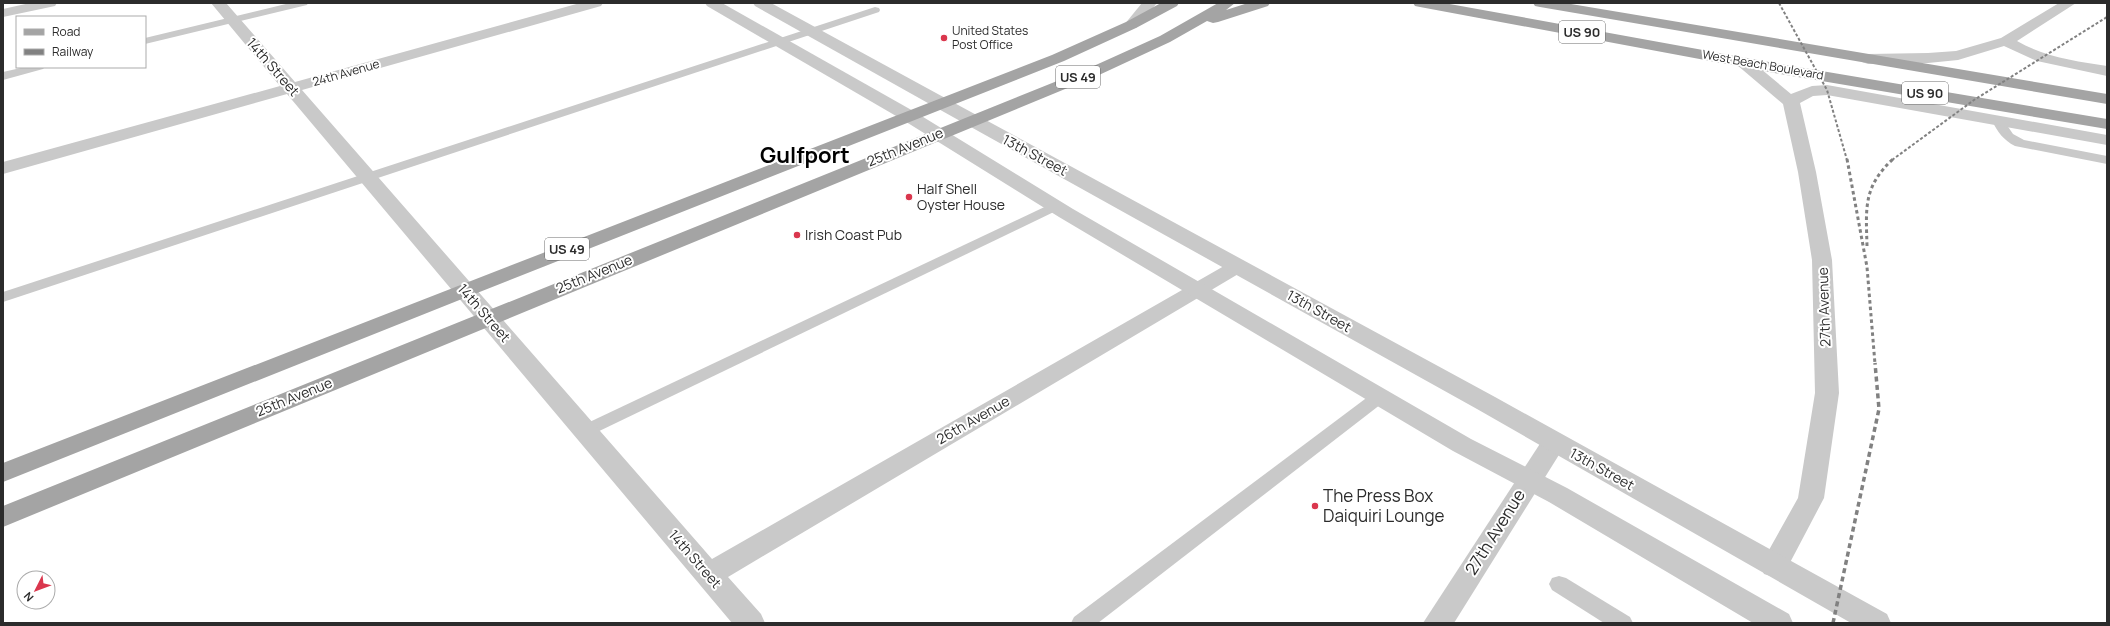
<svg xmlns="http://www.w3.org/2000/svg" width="2110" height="626" font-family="Manrope,sans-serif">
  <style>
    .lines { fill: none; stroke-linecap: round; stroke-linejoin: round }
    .service { fill: #c9c9c9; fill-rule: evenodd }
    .minor { fill: #c9c9c9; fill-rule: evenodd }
    .tertiary { fill: #c9c9c9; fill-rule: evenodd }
    .primary { fill: #a4a4a4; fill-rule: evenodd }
    .rail-far2 { stroke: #818181; stroke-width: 2; stroke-dasharray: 3 2; stroke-linecap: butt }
    .rail-far1 { stroke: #818181; stroke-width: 3; stroke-dasharray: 3.5 3; stroke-linecap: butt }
    .rail { stroke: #818181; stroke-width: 3.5; stroke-dasharray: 5 3.5; stroke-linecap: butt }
    .poi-dot { fill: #da364d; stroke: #fff; stroke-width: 1.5 }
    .labels { text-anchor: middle; stroke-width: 4; stroke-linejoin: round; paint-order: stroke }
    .far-poi-label { font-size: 12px; fill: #2c2c2c; stroke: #fff; text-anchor: start }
    .far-street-label { font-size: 12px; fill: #2c2c2c; stroke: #fff }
    .shield { fill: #fff; stroke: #6b6b6b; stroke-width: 1 }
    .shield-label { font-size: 13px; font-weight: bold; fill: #2c2c2c }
    .street-label { font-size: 14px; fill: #2c2c2c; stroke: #fff }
    .poi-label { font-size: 14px; fill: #2c2c2c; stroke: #fff; text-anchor: start }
    .near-poi-label { font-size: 17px; fill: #2c2c2c; stroke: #fff; text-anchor: start }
    .near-street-label { font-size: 17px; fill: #2c2c2c; stroke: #fff }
    .town-label { font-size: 22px; font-weight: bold; fill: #000; stroke: #fff }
  </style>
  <rect width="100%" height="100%" fill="#fff"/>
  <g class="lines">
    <g class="service">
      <polygon points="290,3 308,3 307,5 145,44 145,38"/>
      <polygon points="875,7 879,8 880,10 879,12 3,302 3,292"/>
      <polygon points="25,67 45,67 43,69 3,80 3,72"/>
      <path d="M1998,117L2002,118L2013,134L2024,140L2107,156V164L2015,146C2003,140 1998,132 1992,121Z"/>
      <polygon points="1055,202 1060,203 1062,206 1060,209 591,435 585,437 579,435 576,431 579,427"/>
      <polygon points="1379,391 1385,393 1388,397 1385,401 1098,623 1071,623 1074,617 1373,393"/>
      <polygon points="1559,576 1566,578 1630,617 1633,623 1604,623 1552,590 1549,584 1552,578"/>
    </g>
    <g class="minor">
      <polygon points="211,3 226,3 295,82 580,3 603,3 601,6 302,90 712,559 1231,262 1238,260 1245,262 1248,266 1245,270 728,577 761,614 765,623 732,623 287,94 3,174 3,162 280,86"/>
      <polygon points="705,3 722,3 915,112 918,116 915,120 909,121 903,120 707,6"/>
      <polygon points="753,3 771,3 947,99 949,103 947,107 935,107 755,6"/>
      <polygon points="1142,3 1157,3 1136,28 1126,28 1124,25"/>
      <path d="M2059,3H2076L2017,41C2045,57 2076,61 2107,66V76L2037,61L2004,46L1958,60L1928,63L1868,64L1862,62L1860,59L1862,56L1868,54L1928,53L1956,51L2001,38Z"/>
      <polygon points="1743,57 1749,59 1791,94 1812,86 1827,85 2107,135 2107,145 1827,95 1813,96 1800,103 1816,172 1832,260 1839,393 1824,498 1784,574 1774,577 1764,574 1760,566 1798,498 1815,393 1812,260 1798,172 1783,104 1737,65 1735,62 1737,59"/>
      <polygon points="1554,433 1563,436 1567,442 1454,623 1423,623 1545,436"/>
    </g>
    <g class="tertiary">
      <polygon points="30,3 57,3 55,6 3,17 3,9"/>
      <polygon points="941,98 947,99 1495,397 1887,614 1891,623 1851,623 1477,409 935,107 933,103 935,99"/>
      <polygon points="909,111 915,112 1073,209 1471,439 1567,488 1789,614 1793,623 1753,623 1549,502 1453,451 1059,217 903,120 900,116 903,112"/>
    </g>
    <g class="primary">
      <polygon points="1161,3 1179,3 1177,6 1136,28 1064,61 472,295 3,482 3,463 1052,55 1126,22"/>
      <polygon points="1218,3 1235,3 1226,10 1248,3 1270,3 1268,6 1218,22 1213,23 1207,21 1170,42 1099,75 3,527 3,506 1087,69 1160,36"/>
      <polygon points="1413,3 1444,3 1786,65 2107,119 2107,129 1786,75 1420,7 1415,6"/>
      <polygon points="1533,3 1565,3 2107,94 2107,104 1540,7 1535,6"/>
    </g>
    <g class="rail-far2">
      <polyline points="1779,3 1827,90 1847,160"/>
      <polyline points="1892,160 1974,100 2107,17"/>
    </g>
    <g class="rail-far1">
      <polyline points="1847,159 1867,267 1875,364"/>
      <path d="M1867,246C1866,208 1863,187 1893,159"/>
    </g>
    <polyline class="rail" points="1833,623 1879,409 1875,363"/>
  </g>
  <g class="poi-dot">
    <circle cx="944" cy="38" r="4"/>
    <circle cx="909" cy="197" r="4"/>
    <circle cx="797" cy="235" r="4"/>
    <circle cx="1315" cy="506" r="4"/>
  </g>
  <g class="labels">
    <g class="far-poi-label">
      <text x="952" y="35">United States<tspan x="952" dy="14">Post Office</tspan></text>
    </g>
    <g class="far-street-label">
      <text transform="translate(1763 65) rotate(10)" y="4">West Beach Boulevard</text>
      <text transform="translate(346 73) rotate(-16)" y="4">24th Avenue</text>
    </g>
    <g class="shield">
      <rect x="1559" y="21" width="46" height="22" rx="3"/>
      <rect x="1056" y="66" width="44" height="22" rx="3"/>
      <rect x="1902" y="82" width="46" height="22" rx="3"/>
      <rect x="545" y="238" width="44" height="22" rx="3"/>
    </g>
    <g class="shield-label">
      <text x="1582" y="37">US 90</text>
      <text x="1078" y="82">US 49</text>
      <text x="1925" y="98">US 90</text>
      <text x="567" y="254">US 49</text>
    </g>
    <g class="street-label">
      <text transform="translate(273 67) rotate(49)" y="5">14th Street</text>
      <text transform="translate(905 147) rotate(-22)" y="5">25th Avenue</text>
      <text transform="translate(1035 155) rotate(28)" y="5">13th Street</text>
      <text transform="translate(594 274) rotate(-22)" y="5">25th Avenue</text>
      <text transform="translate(1824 307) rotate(-92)" y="5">27th Avenue</text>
      <text transform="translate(1319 311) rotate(29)" y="5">13th Street</text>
      <text transform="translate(484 313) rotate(49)" y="5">14th Street</text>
      <text transform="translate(294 397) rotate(-22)" y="5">25th Avenue</text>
      <text transform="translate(973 420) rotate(-30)" y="5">26th Avenue</text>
      <text transform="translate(1602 469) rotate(29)" y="5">13th Street</text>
      <text transform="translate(695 559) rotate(49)" y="5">14th Street</text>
    </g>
    <g class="poi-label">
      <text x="917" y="194">Half Shell<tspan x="917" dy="16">Oyster House</tspan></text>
      <text x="805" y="240">Irish Coast Pub</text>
    </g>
    <g class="near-poi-label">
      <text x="1323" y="502">The Press Box<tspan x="1323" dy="20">Daiquiri Lounge</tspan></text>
    </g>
    <g class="near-street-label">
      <text transform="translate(1495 532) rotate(-58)" y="6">27th Avenue</text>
    </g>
    <g class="town-label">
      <text x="805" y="163">Gulfport</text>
    </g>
  </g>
  <rect width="2110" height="626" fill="none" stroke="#2c2c2c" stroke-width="8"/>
  <rect x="16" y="16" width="130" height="52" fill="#ffffff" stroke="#ababab"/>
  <rect x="24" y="29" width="20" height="6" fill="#a4a4a4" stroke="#ababab"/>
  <text x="52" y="36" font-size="12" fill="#2c2c2c">Road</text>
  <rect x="24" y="49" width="20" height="6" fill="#818181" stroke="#ababab"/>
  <text x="52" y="56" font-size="12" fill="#2c2c2c">Railway</text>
  <g transform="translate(36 590) rotate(228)"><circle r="19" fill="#ffffff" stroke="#ababab"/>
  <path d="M0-3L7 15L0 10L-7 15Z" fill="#da364d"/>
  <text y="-6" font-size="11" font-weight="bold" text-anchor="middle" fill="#2c2c2c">N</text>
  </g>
</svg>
